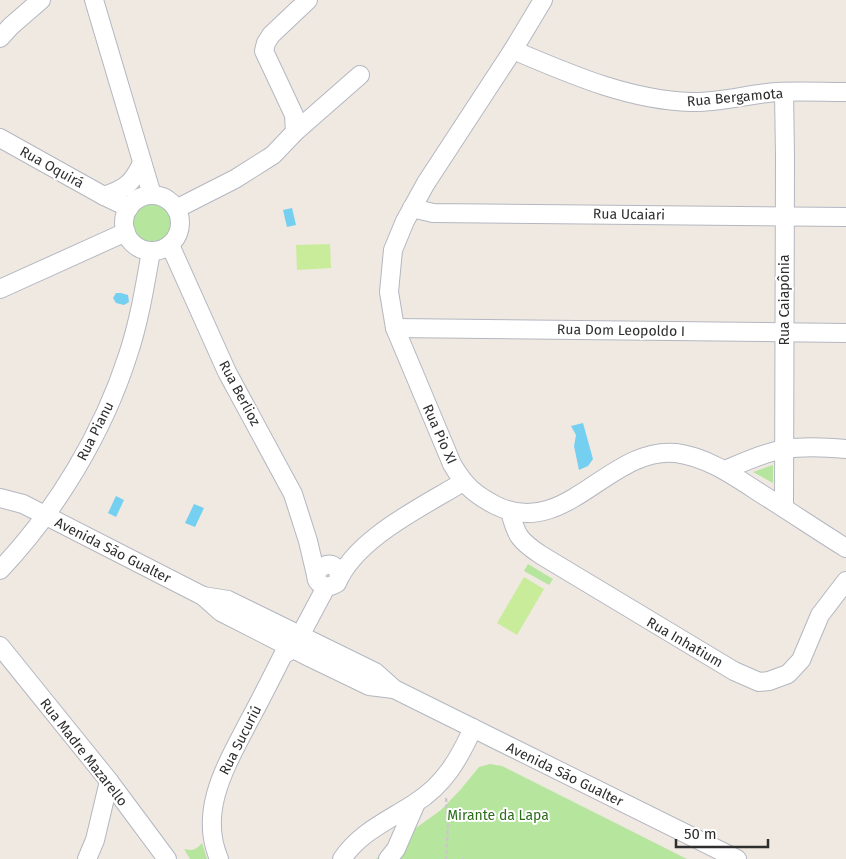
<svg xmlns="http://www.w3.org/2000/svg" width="846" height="859" font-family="'Fira Sans',sans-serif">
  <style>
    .green { fill: #b6e59e }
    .pitch { fill: #c9ec9a }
    .water { fill: #75cff0 }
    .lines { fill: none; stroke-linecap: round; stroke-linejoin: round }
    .minor-casing { stroke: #b4b7c1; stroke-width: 20 }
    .path { stroke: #c9c9c9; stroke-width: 2.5; stroke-dasharray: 4 2.5; stroke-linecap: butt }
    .minor { stroke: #fff; stroke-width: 18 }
    .labels { text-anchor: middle; stroke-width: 4; stroke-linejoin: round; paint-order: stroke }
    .street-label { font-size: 14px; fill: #2e2e2e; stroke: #fff }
    .park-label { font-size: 14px; fill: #2c6e1b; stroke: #fff }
  </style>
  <rect width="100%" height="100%" fill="#efe9e1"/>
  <g class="green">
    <circle cx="152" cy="223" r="21"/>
    <polygon points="773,465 773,483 753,472"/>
    <polygon points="528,564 553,579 549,585 524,571"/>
    <polygon points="490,764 502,766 687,859 376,859 395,843 441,810 461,789 479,767"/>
    <path d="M202,843L207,859H190L184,849C193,851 196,850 202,843Z"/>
  </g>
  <g class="pitch">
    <polygon points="330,244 331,268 297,270 296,245"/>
    <polygon points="524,577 544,589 517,635 497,623"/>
  </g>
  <g class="water">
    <polygon points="292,208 296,225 287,227 283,210"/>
    <polygon points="116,293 121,293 128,295 129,302 124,305 116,303 113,298"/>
    <polygon points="583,423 593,459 588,466 579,470 574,446 576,435 571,426"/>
    <polygon points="116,496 124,500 116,517 108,513"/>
    <polygon points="194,504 204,508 195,527 185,523"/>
  </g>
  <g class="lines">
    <g class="minor-casing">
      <g id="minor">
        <polyline points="94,0 152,195"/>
        <path d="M543,0L513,50L426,183L405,221L393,250L389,292L395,328L452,464C464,485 474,494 495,505C565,541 609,446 676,453C707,457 734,476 760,493C789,511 817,530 846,548"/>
        <polyline points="0,38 11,26 41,0"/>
        <path d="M513,50C570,74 628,100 691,102C720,103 748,94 777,92C800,91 823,92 846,92"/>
        <polyline points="784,92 785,157 784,508"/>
        <polyline points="295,132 294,115 264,51 266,43 271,35 308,0"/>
        <polyline points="0,138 104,196 129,208"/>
        <circle cx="152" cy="223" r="28"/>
        <path d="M104,196C125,189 132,184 142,163"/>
        <polyline points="412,208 433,213 846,217"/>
        <polyline points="176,209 235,179 273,155 295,132 360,75"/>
        <polyline points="170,245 227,372 293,494 308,541 316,575"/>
        <polyline points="0,289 126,232"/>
        <polyline points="395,328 846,333"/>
        <path d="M725,470C744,462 763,453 784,449C804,446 826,447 846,449"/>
        <polyline points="0,498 23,504 203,596 221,612 311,658 369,686 394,689"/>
        <path d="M510,511C516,536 520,541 541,555L734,671L759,682L769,681L788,674L801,660L820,615L846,581"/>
        <path d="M0,570C56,511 103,433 128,355C139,322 145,286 151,251"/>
        <path d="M339,578C338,550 303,573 322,585C327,588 332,586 337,583C356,538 422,507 463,482"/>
        <polyline points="203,596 228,600 375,672 394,689 737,859"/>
        <polyline points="0,646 109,781 167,859"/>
        <polyline points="87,859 95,840 109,781"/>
        <path d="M219,859C198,810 227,764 249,721C261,699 272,677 283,655L293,649L326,587"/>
        <path d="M342,859C360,832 389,820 415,803C444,785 459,759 473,728"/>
        <polyline points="388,859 396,849 416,803"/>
      </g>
    </g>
    <g class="path">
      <polyline points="446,798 448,825 446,859"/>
      <polyline points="462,859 464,859"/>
    </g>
    <use href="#minor" class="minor"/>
  </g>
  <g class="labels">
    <g class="street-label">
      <text transform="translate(735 97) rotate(-5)" y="5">Rua Bergamota</text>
      <text transform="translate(52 167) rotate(29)" y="5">Rua Oquirá</text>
      <text transform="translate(629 214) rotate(1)" y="5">Rua Ucaiari</text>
      <text transform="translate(784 300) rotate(-90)" y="5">Rua Caiapônia</text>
      <text transform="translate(621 330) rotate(1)" y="5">Rua Dom Leopoldo I</text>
      <text transform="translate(240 393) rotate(62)" y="5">Rua Berlioz</text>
      <text transform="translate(95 431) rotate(-63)" y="5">Rua Pianu</text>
      <text transform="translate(440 434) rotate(66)" y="5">Rua Pio XI</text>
      <text transform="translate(113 550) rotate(27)" y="5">Avenida São Gualter</text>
      <text transform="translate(685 642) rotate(30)" y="5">Rua Inhatium</text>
      <text transform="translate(240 740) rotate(-63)" y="5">Rua Sucuriú</text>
      <text transform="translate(84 752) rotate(52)" y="5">Rua Madre Mazarello</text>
      <text transform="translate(565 774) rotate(26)" y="5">Avenida São Gualter</text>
    </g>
    <g class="park-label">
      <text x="498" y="820">Mirante da Lapa</text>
    </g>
  </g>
  <path d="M676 839v8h92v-8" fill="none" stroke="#2e2e2e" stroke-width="2.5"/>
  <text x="684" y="839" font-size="15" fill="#2e2e2e" stroke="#ffffff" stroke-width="4" paint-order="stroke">50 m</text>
</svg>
